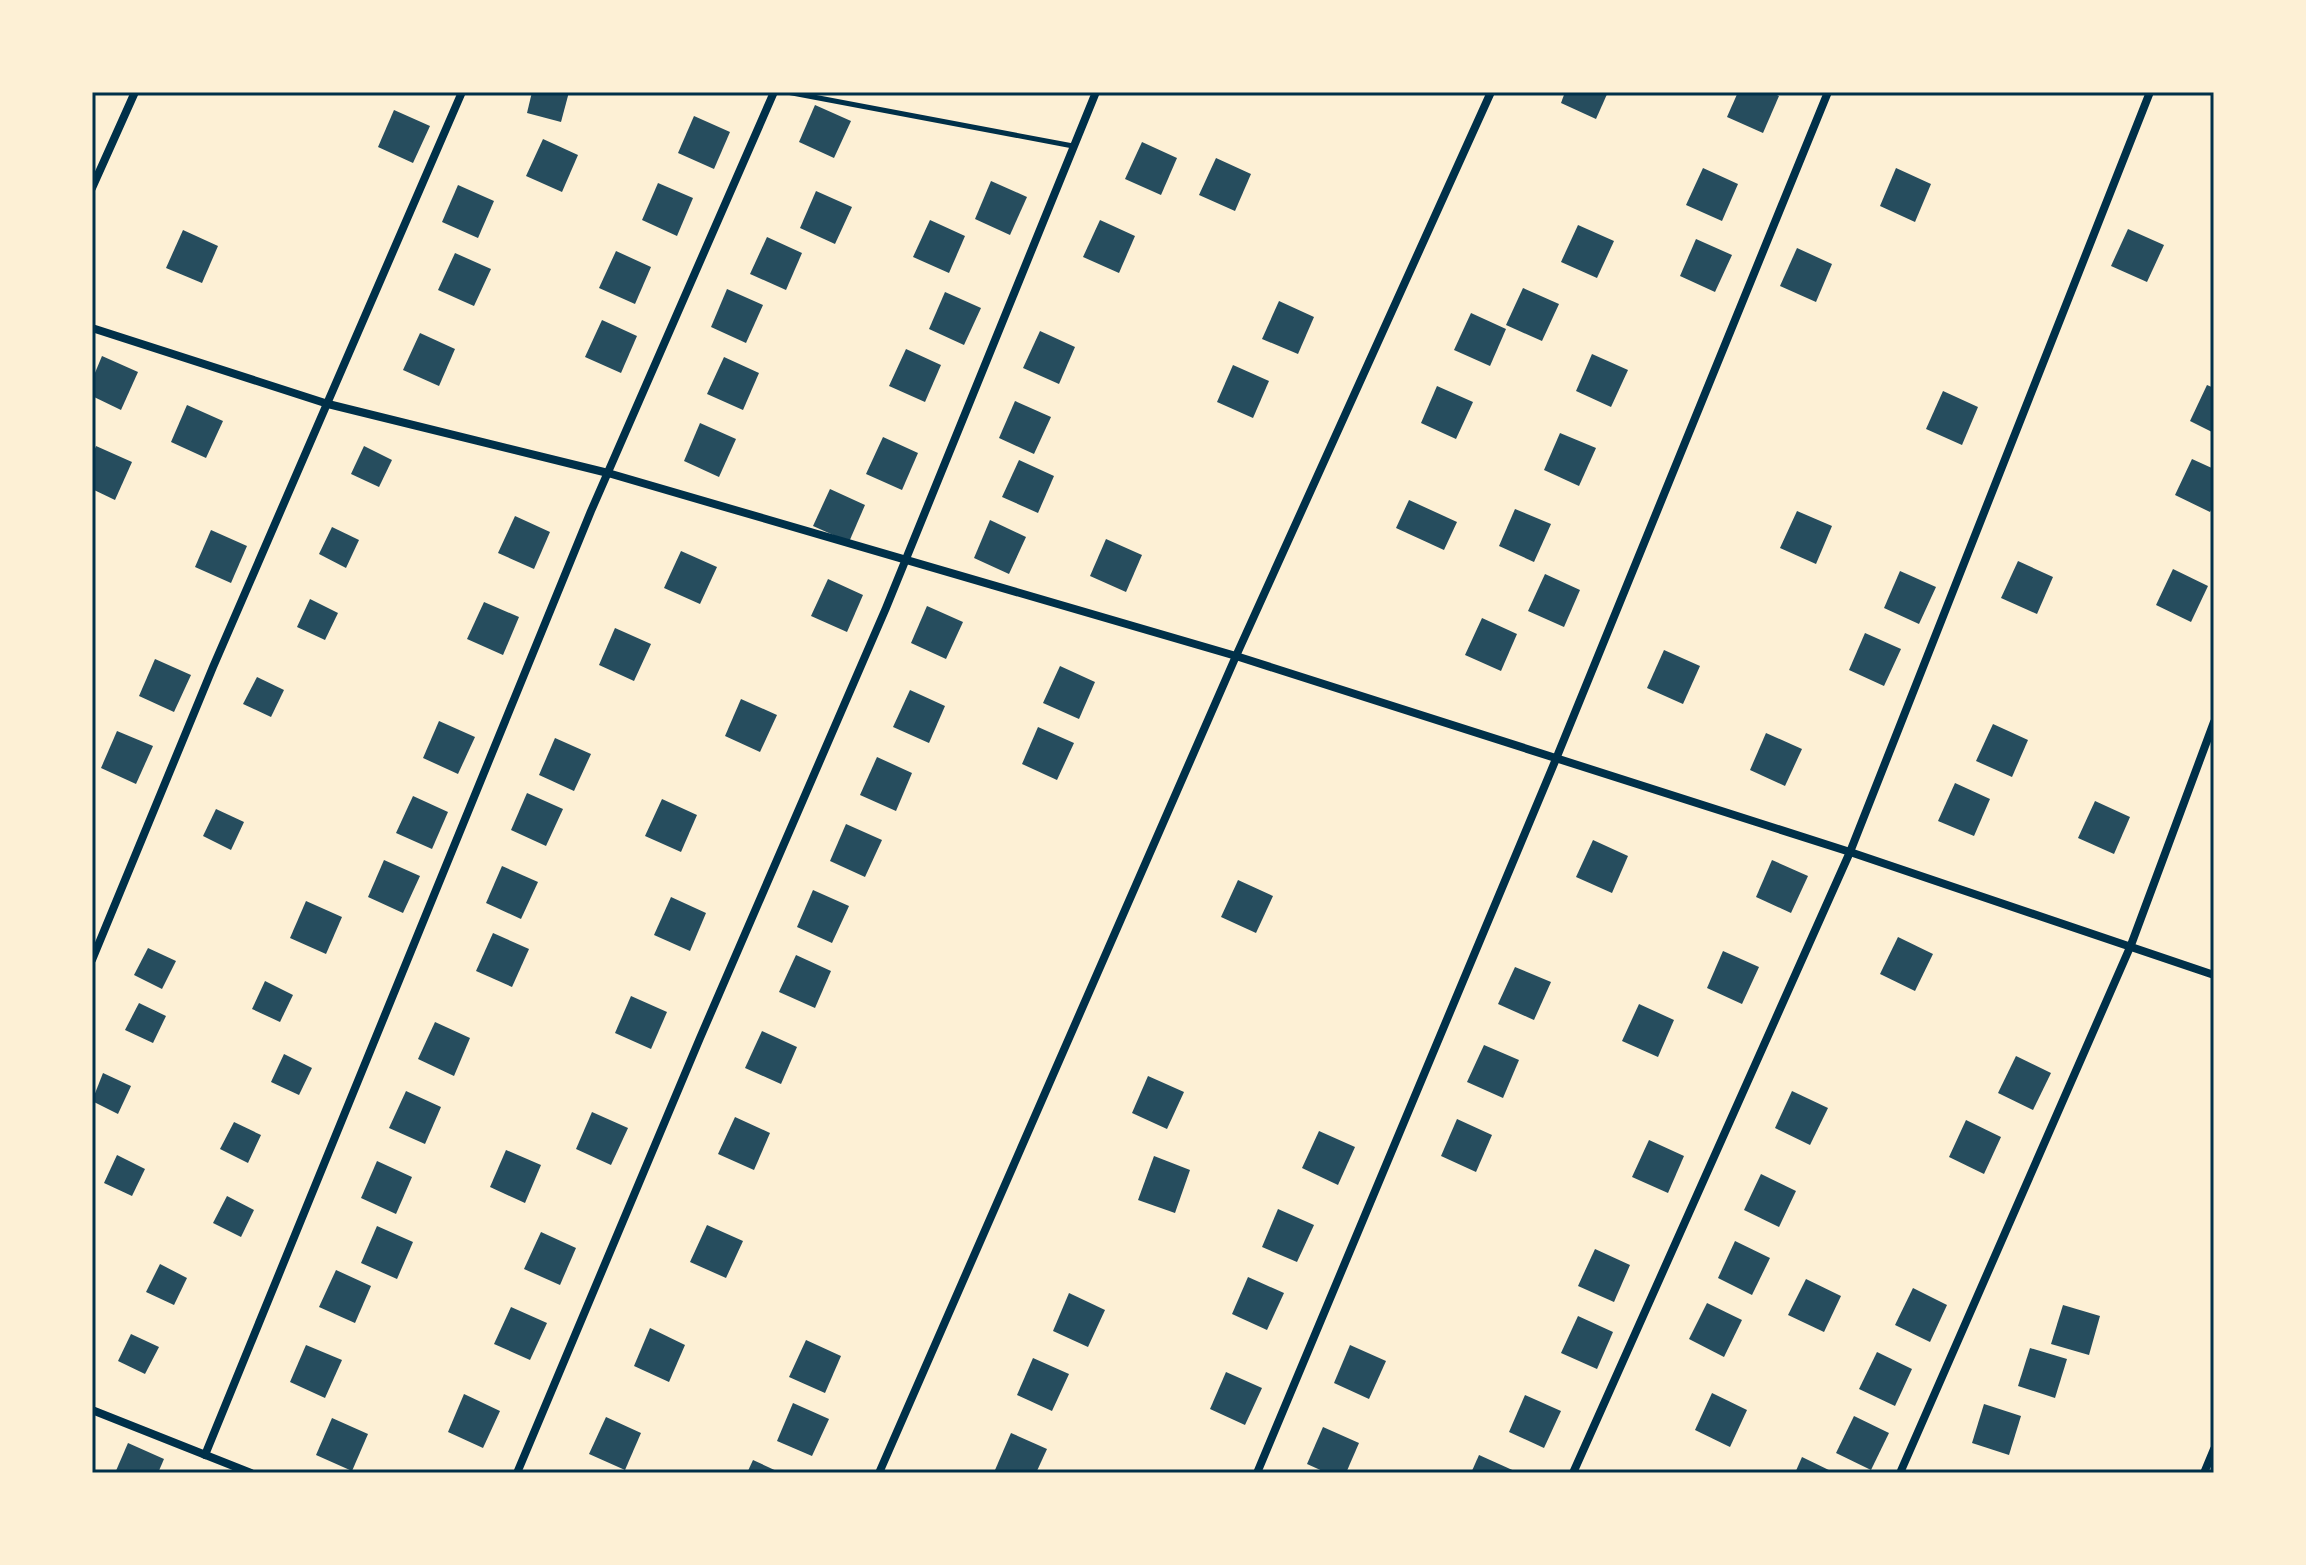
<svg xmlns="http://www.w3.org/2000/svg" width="2306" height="1565" font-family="'PT Sans Narrow',sans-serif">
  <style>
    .building { fill: #264d5e }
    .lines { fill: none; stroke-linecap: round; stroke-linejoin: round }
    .service { stroke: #003049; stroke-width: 5 }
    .minor { stroke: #003049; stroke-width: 8 }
    .neatline { fill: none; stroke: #003049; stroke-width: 3 }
  </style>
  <rect width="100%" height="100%" fill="#fdf0d5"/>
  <g class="building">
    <polygon points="532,92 569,92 561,122 527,113"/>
    <polygon points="1565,92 1608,92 1596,119 1561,103"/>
    <polygon points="1738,92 1771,92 1779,96 1763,133 1727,117"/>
    <polygon points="815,105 851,121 834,158 799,142"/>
    <polygon points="394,110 430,126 413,163 378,147"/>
    <polygon points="694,116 730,132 714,169 678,153"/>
    <polygon points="543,139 578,155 562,192 526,176"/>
    <polygon points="1142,142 1177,158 1161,195 1125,179"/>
    <polygon points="1216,158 1251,174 1235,211 1199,195"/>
    <polygon points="1703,168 1738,184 1722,221 1686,205"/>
    <polygon points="1896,168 1931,184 1915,222 1880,206"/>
    <polygon points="991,181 1027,197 1010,235 975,219"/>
    <polygon points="658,183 693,198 677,236 642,220"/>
    <polygon points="458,185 494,201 478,238 442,222"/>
    <polygon points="816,191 852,207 835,244 800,228"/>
    <polygon points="930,220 965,236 949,273 913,257"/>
    <polygon points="1100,220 1135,236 1119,273 1083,257"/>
    <polygon points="1578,225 1614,241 1597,278 1561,262"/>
    <polygon points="2128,229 2164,245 2147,282 2111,266"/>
    <polygon points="183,230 218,246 202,283 166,268"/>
    <polygon points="767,237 802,253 786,290 750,274"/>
    <polygon points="1696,239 1732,255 1715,292 1680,276"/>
    <polygon points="1797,248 1832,264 1816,302 1780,286"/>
    <polygon points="616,251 651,267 635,304 599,288"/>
    <polygon points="455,253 491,269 474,306 438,290"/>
    <polygon points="1523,288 1559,304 1542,341 1506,325"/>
    <polygon points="727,289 763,305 746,343 711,327"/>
    <polygon points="945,292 981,308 964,345 929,329"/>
    <polygon points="1279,301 1314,317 1298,354 1262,339"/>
    <polygon points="1471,313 1506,329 1490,366 1454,350"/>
    <polygon points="602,320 637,336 621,373 585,357"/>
    <polygon points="1040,331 1075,347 1059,384 1023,368"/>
    <polygon points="420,333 455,349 439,386 403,370"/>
    <polygon points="906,349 941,365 925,402 889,386"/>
    <polygon points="1592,354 1628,370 1611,407 1576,391"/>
    <polygon points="102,356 138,372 121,410 92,396 92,380"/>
    <polygon points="724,357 759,373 743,410 707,394"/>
    <polygon points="1233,365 1269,381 1253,418 1217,402"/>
    <polygon points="2207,385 2214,388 2214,433 2190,421"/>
    <polygon points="1437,386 1473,402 1456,439 1421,423"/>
    <polygon points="1943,391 1978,407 1962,445 1926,429"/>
    <polygon points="1015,401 1051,417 1034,454 999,438"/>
    <polygon points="187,405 223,421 206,458 171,442"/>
    <polygon points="700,423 736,439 719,477 684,461"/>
    <polygon points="1560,433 1596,448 1579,486 1544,470"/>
    <polygon points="883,437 918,453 902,490 866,474"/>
    <polygon points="96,446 132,462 115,500 92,489 92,456"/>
    <polygon points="364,446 392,460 379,487 351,474"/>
    <polygon points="2192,459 2214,469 2214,504 2210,512 2175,495"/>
    <polygon points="1019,460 1054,476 1038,513 1002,497"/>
    <polygon points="830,489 865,505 849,542 813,526"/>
    <polygon points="1409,500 1457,522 1444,550 1396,528"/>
    <polygon points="1515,509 1551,524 1534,562 1499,546"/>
    <polygon points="1797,511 1832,526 1816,564 1780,548"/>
    <polygon points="515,516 550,532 534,569 498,553"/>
    <polygon points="990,520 1026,537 1009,574 974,558"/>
    <polygon points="332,527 359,540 346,568 319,554"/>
    <polygon points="211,530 247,546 231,583 195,567"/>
    <polygon points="1106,539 1142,555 1126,592 1090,576"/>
    <polygon points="681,551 717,567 700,604 664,588"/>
    <polygon points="2018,561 2053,577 2037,614 2001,598"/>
    <polygon points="2173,569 2208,586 2191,622 2156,605"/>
    <polygon points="1900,571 1936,587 1919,624 1884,608"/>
    <polygon points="1545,574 1580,590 1564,627 1528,611"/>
    <polygon points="828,579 863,595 847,632 811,616"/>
    <polygon points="310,599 338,613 325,640 297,627"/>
    <polygon points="484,602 519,617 503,655 467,639"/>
    <polygon points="927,606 963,622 946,659 911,643"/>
    <polygon points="1482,618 1517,634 1501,671 1465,655"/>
    <polygon points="615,628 651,644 634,681 599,665"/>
    <polygon points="1865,633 1901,649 1884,686 1849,670"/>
    <polygon points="1664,650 1700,666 1683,704 1647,688"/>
    <polygon points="155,659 191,675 174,712 139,696"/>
    <polygon points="1060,666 1095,682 1079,719 1043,703"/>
    <polygon points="257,677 284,690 271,717 243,704"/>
    <polygon points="910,690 945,706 929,743 893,727"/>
    <polygon points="741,699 777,715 760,752 725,736"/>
    <polygon points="439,721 475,737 458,774 423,758"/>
    <polygon points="1993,724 2028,740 2012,777 1976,761"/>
    <polygon points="1038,727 1074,743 1057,780 1022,764"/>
    <polygon points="117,731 153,746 136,784 101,768"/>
    <polygon points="1766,733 1802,749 1785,786 1750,770"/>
    <polygon points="555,738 591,754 574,791 539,775"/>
    <polygon points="877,757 912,773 896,811 860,795"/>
    <polygon points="1955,783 1990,799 1974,836 1938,821"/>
    <polygon points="527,793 563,809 546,846 511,830"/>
    <polygon points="413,796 448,812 432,849 396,833"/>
    <polygon points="662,799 697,815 681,852 645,836"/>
    <polygon points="2095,801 2130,817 2114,854 2078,838"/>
    <polygon points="216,809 244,822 231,850 203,836"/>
    <polygon points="846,824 882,840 865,877 830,861"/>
    <polygon points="1593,840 1628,856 1612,893 1576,877"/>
    <polygon points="384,860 420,876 403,913 368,897"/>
    <polygon points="1772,860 1808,876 1791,913 1756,897"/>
    <polygon points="502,866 538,882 521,919 486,903"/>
    <polygon points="1238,880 1273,896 1256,933 1221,917"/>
    <polygon points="813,890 849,906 832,943 797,927"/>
    <polygon points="671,897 706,913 690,951 654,935"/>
    <polygon points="306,901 342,917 326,954 290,938"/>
    <polygon points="493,933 529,949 512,987 476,971"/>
    <polygon points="1898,937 1933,954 1915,991 1880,974"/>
    <polygon points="148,948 176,961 162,989 134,975"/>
    <polygon points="1723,951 1759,967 1742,1004 1707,988"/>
    <polygon points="796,955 831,971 815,1008 779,992"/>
    <polygon points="1515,967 1551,982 1534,1020 1498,1004"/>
    <polygon points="265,981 293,995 280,1022 252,1009"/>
    <polygon points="631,996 667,1012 651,1049 615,1033"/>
    <polygon points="139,1003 166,1016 153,1043 125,1030"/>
    <polygon points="1639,1004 1674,1020 1658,1057 1622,1041"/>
    <polygon points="435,1022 470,1038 454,1076 418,1059"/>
    <polygon points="762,1031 797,1047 781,1084 745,1068"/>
    <polygon points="1484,1045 1519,1060 1503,1098 1467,1082"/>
    <polygon points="284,1054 312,1068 299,1095 271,1082"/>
    <polygon points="2016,1056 2051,1073 2033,1110 1998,1093"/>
    <polygon points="103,1073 131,1086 118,1114 92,1101"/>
    <polygon points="1148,1076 1184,1092 1167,1129 1132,1113"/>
    <polygon points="406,1091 441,1107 425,1144 389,1128"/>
    <polygon points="1792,1091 1828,1108 1810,1145 1775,1128"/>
    <polygon points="592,1112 628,1128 611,1165 576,1149"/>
    <polygon points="735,1117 770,1133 754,1170 718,1154"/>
    <polygon points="1457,1119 1492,1135 1476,1172 1441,1156"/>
    <polygon points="1966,1120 2001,1137 1984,1174 1949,1157"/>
    <polygon points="234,1122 261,1135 248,1163 220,1149"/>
    <polygon points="1319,1131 1355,1147 1338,1185 1302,1168"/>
    <polygon points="1649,1140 1684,1156 1668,1193 1632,1177"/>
    <polygon points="506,1150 541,1165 525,1203 490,1187"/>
    <polygon points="117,1155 145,1169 132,1196 104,1183"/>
    <polygon points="1154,1156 1190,1170 1175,1213 1138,1200"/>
    <polygon points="377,1161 412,1177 396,1214 361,1198"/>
    <polygon points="1761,1174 1796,1191 1779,1227 1744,1210"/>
    <polygon points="227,1196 254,1210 241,1237 213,1223"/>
    <polygon points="1278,1209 1314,1225 1297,1262 1262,1247"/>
    <polygon points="707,1225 743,1241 726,1278 690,1262"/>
    <polygon points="377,1226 413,1242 397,1279 361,1263"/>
    <polygon points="541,1232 576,1248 560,1285 524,1269"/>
    <polygon points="1735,1241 1770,1258 1752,1295 1718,1278"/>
    <polygon points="1595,1249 1630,1265 1614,1302 1578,1286"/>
    <polygon points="160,1264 187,1278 174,1305 146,1292"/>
    <polygon points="336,1270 371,1286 355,1323 319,1307"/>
    <polygon points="1248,1277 1284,1293 1267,1330 1232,1314"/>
    <polygon points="1806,1279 1841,1296 1824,1332 1788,1315"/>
    <polygon points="1913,1288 1947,1305 1930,1342 1895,1325"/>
    <polygon points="1069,1293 1105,1310 1088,1347 1053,1331"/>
    <polygon points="1707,1303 1742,1320 1724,1357 1689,1339"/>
    <polygon points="2063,1305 2100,1316 2089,1355 2051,1344"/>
    <polygon points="511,1307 547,1323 530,1360 494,1344"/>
    <polygon points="1578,1316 1613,1332 1597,1369 1561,1353"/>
    <polygon points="650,1328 685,1345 669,1382 634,1366"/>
    <polygon points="131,1334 159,1347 145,1374 118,1361"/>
    <polygon points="806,1340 841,1356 825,1393 789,1377"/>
    <polygon points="306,1345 342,1360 325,1398 290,1382"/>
    <polygon points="1350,1345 1386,1361 1369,1399 1334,1383"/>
    <polygon points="2030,1348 2067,1359 2055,1398 2018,1386"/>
    <polygon points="1877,1352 1912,1369 1895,1406 1859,1389"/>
    <polygon points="1033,1358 1069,1374 1052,1411 1017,1395"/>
    <polygon points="1226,1372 1262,1388 1245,1425 1210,1409"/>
    <polygon points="1712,1393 1747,1410 1730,1447 1695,1430"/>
    <polygon points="464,1394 500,1411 483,1448 448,1432"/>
    <polygon points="1525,1395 1561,1411 1544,1448 1509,1432"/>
    <polygon points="793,1403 829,1419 812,1456 777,1441"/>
    <polygon points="1984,1404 2021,1416 2009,1455 1972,1443"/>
    <polygon points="1854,1416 1889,1433 1871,1470 1836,1453"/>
    <polygon points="606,1417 641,1433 625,1470 589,1454"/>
    <polygon points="332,1418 368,1434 352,1471 316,1455"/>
    <polygon points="1323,1427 1359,1443 1346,1473 1327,1473 1307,1464"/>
    <polygon points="1011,1433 1047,1449 1036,1473 1001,1473 995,1470"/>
    <polygon points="128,1443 164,1459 158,1473 115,1473"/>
    <polygon points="1479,1455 1519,1473 1471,1473"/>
    <polygon points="1802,1457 1835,1473 1795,1473"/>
    <polygon points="753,1460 781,1473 747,1473"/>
  </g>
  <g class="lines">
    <polyline class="service" points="787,92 1073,146"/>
    <g class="minor">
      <polyline points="92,188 135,92"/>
      <polyline points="92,328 328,404 608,473 1236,656 1850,852 2214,975"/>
      <polyline points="92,960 213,667 462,92"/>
      <polyline points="92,1410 251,1473"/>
      <polyline points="205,1455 591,511 774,92"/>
      <polyline points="517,1473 700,1038 886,608 1096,92"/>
      <polyline points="879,1473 1236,656 1491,92"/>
      <polyline points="1257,1473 1556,759 1828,92"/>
      <polyline points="1573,1473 1850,852 2150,92"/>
      <polyline points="1900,1473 2131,945 2214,722"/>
      <polyline points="2204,1473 2214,1449"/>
    </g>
  </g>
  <rect width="2306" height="1565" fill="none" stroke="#fdf0d5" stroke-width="188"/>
  <rect x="94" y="94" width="2118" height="1377" class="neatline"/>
</svg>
